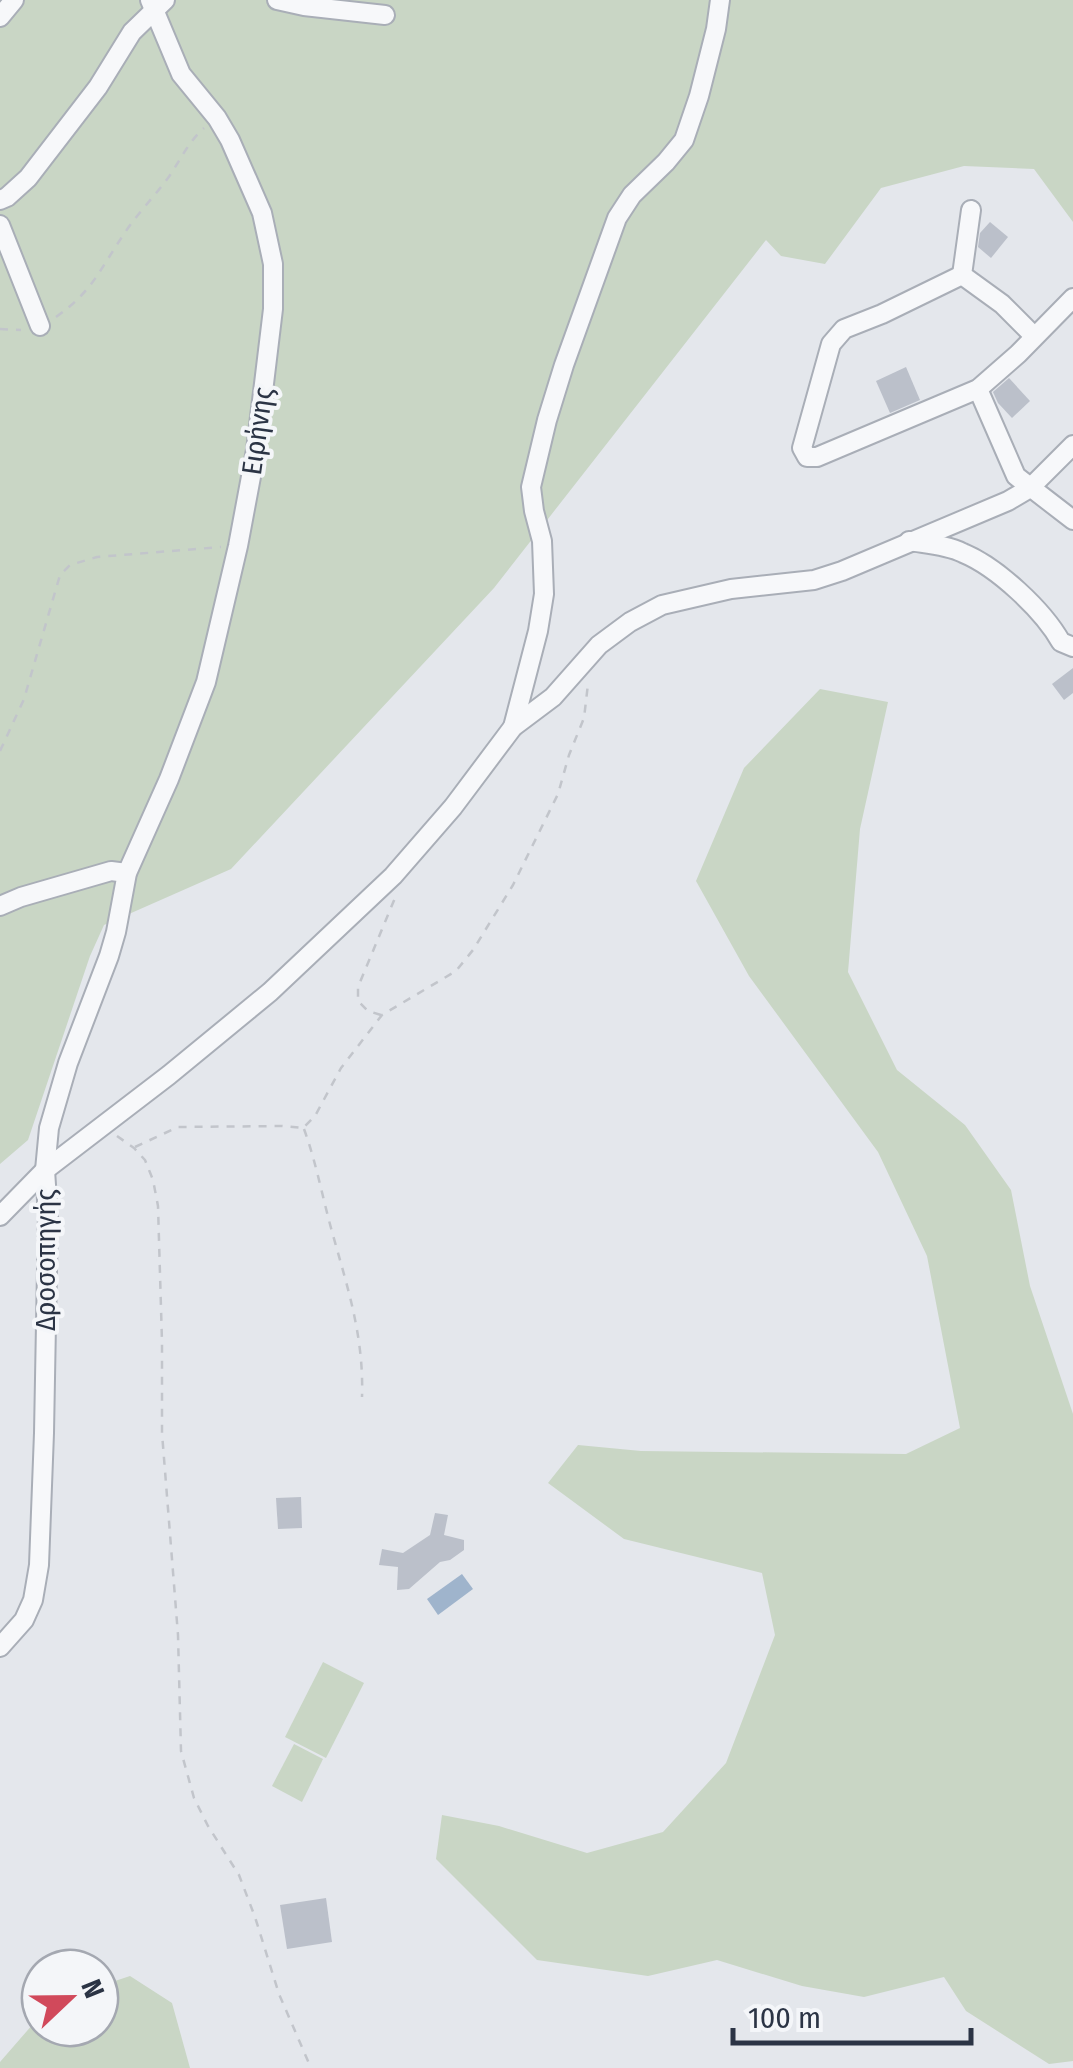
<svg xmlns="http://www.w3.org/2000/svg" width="1073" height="2068" font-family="'Fira Sans Condensed',sans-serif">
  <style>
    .green { fill: #c9d6c5 }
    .water { fill: #9fb4cc }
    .building { fill: #bbc0ca }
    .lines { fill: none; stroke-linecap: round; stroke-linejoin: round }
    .minor-casing { stroke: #a9aeb7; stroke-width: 22 }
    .path { stroke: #c2c5cb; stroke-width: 2.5; stroke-dasharray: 8 8; stroke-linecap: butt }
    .minor { stroke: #f7f8fa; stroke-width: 18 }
    .labels { text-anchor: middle; stroke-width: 8; stroke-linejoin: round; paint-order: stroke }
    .street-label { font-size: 28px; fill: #2b3445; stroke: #f4f6f9 }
  </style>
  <rect width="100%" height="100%" fill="#e4e7ec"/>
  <g class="green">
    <polygon points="0,0 1073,0 1073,222 1034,169 964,166 881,188 825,264 781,256 766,240 494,588 231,869 104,925 90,956 28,1140 0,1164"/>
    <polygon points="820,689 888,702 860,829 848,972 897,1070 965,1125 1011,1190 1030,1286 1073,1414 1073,2061 1049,2064 966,2011 944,1977 864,1997 802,1986 717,1960 648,1976 537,1960 436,1859 442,1815 499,1826 587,1853 663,1832 726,1763 775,1635 762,1573 624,1539 548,1483 578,1445 641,1451 906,1454 960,1428 927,1256 878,1152 749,976 696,881 744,768"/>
    <polygon points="323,1662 364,1683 326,1758 285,1737"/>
    <polygon points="294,1744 323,1759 302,1802 272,1786"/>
    <polygon points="130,1976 172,2003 190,2068 0,2068 0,2062 40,2016 40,2028 100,2028 100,1986"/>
  </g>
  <polygon class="water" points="462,1574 473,1589 438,1615 427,1599"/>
  <g class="building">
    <polygon points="990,222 1008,237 991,258 978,247 980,233"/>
    <polygon points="906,367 920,400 890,413 876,381"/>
    <polygon points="1009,378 1030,401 1012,418 998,403 993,392"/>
    <polygon points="1073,668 1073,693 1064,700 1052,684"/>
    <polygon points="301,1497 302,1528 278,1529 276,1498"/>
    <polygon points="435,1513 448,1515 444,1535 464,1540 464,1550 450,1560 440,1562 409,1589 397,1590 398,1567 379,1565 382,1549 403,1553 430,1535"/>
    <polygon points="326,1898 332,1942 287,1949 280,1905"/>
  </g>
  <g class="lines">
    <g class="minor-casing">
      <g id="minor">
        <polyline points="277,0 304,6 385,15"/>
        <polyline points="0,17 14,0"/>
        <polyline points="0,200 7,197 28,178 98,87 132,32 165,0"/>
        <polyline points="971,210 962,275 1002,304 1034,336"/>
        <polyline points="0,225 40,326"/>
        <polyline points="962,275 882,314 844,329 831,344 802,448 807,457 817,457 978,389 1018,354 1073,298"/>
        <polyline points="978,389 1016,476 1073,520"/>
        <path d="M909,541C927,544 947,545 963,553C997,567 1043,610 1061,642L1073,647"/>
        <polyline points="513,727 538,631 544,594 542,541 534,511 531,487 547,420 564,365 617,218 632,195 666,162 684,140 699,96 716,29 720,0"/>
        <polyline points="0,906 21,897 111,871 127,873"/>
        <polyline points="0,1216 45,1170 169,1075 270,992 393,876 453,807 513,727 553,697 599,645 630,622 662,605 731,589 814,580 842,571 1008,501 1030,488 1073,445"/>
        <polyline points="0,1647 24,1620 33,1600 39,1565 44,1433 48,1215 45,1170 49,1128 68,1063 109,956 116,932 127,873 169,779 206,682 238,546 256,450 273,309 273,264 262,213 230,140 217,118 181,74 150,0"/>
      </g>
    </g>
    <g class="path">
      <path d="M56,317C93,291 100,269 124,234C137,214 154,197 168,178C180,161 188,142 204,128"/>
      <polyline points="0,329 21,330"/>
      <polyline points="0,751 24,699 60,575 70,565 97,557 221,547"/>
      <polyline points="381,1015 368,1011 358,1001 358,987 395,898"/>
      <path d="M304,1129C316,1162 322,1195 331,1228C347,1286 364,1335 362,1397"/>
      <polyline points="117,1136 134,1148 145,1160 153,1180 158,1206 162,1342 162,1433 178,1635 181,1751 194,1798 208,1826 239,1875 255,1917 279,1994 311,2068"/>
      <polyline points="135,1147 178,1127 282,1126 303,1128 315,1116 341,1068 382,1015 456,971 473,950 513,885 558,794 569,755 584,718 588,684"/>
    </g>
    <use href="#minor" class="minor"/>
  </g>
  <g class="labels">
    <g class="street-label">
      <text transform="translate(257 431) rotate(-82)" y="10">Ειρήνης</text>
      <text transform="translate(45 1260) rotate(-90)" y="10">Δροσοπηγής</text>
    </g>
  </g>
  <g transform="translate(70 1998) rotate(68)"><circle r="48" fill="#f4f6f9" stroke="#a4a8b1" stroke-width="2.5"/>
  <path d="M0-8L18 38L0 25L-18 38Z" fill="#d1495b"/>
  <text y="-15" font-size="28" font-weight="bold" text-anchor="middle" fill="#2b3445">N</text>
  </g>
  <path d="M733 2028v15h238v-15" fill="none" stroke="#2b3445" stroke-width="5"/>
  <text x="748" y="2028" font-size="30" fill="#2b3445" stroke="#f4f6f9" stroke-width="8" paint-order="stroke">100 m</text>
</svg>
